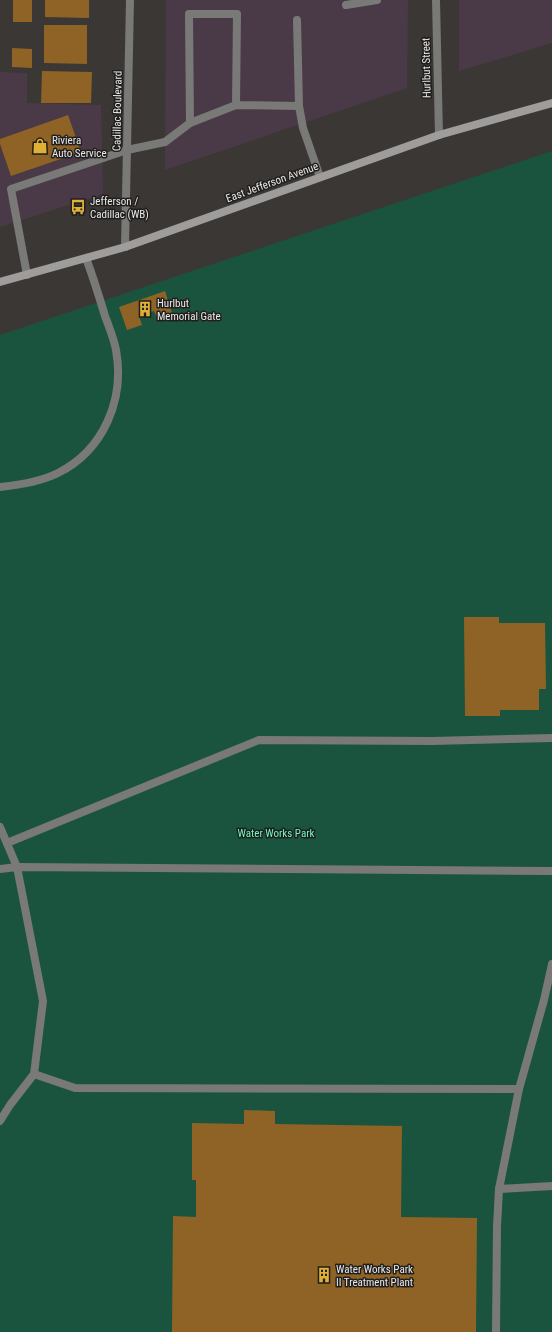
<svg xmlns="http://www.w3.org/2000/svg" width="552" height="1332" font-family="'Roboto Condensed',sans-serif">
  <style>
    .commercial { fill: #4a3a47 }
    .green { fill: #1b543e }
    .building { fill: #8e6325 }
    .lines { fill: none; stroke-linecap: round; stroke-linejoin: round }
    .service { stroke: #797977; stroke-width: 8 }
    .minor { stroke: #797977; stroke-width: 8 }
    .tertiary { stroke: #797977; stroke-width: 8 }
    .secondary { stroke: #9e9d9b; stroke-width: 8 }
    .labels { text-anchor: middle; stroke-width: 3; stroke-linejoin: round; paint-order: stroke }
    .street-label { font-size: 11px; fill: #eae8e7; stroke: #201f1e }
    .poi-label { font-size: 11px; fill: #eae8e7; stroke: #201f1e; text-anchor: start }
    .park-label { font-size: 11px; fill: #6efac0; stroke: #201f1e }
  </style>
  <rect width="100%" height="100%" fill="#3b3735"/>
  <g class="commercial">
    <polygon points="166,0 408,0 407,88 165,170"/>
    <polygon points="459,0 552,0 552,43 459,71"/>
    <polygon points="0,72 27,73 27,103 101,105 103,194 0,227"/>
  </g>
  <polygon class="green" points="552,151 552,1332 0,1332 0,335"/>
  <g class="building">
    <rect x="13" y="0" width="19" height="22"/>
    <polygon points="45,0 89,0 89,18 45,17"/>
    <polygon points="44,25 87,25 87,64 44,63"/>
    <polygon points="12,48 32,49 32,68 12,67"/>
    <polygon points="42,71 92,72 91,103 41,103"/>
    <polygon points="68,115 81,152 11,176 0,144 0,139"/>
    <polygon points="165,291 172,313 157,318 154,311 139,316 142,325 127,330 119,307"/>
    <polygon points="464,617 499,617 499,623 545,623 546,689 539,689 539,710 500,710 500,716 465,716"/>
    <polygon points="244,1110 275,1111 275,1124 402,1126 401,1217 477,1218 476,1332 172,1332 173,1216 196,1217 196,1180 192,1180 192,1123 244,1124"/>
  </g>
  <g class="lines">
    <g class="service">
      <polyline points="346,5 377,0"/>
      <polyline points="297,20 299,106 303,128 320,177"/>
      <polyline points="236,105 190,123 189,14 237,14 236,105 299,106"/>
      <polyline points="27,275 11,189 127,150 165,142 190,123"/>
      <path d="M0,487C20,485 40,482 58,473C104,450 125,399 116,350C114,339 109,327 105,316C99,296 93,277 86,258"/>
      <polyline points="0,827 17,867 43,1001 34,1074 10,1105 0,1121"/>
      <polyline points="7,843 259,740 432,741 552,738"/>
      <polyline points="0,869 17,867 552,871"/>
      <polyline points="34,1074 75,1088 519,1089"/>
      <polyline points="499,1189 552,1186"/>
      <polyline points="496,1332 497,1226 499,1189 519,1089 544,1000 552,964"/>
    </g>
    <polyline class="minor" points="436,0 439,135"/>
    <polyline class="tertiary" points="125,247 130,0"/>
    <polyline class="secondary" points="0,282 125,247 439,135 552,103"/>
  </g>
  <defs>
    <g id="shop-bare" transform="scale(1.2)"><path d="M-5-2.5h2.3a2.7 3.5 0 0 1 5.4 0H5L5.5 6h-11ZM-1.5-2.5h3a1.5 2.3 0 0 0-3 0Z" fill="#dfb034" stroke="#201f1e" stroke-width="2.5" paint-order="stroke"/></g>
    <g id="bus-bare" transform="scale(1.2)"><path d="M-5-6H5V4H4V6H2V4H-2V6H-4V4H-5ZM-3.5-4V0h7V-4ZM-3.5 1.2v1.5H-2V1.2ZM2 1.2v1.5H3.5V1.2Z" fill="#dfb034" stroke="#201f1e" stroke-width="2.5" paint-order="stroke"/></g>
    <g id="building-bare" transform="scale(1.2)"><path d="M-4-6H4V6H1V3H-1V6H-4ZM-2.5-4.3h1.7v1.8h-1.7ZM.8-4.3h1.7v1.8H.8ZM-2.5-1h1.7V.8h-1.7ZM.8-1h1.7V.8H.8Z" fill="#dfb034" stroke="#201f1e" stroke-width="2.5" paint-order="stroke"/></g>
  </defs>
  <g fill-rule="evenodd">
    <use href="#shop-bare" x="40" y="146"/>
    <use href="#bus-bare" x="78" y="207"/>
    <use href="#building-bare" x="145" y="309"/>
    <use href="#building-bare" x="324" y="1275"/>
  </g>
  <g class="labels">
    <g class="street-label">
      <text transform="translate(426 68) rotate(-91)" y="4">Hurlbut Street</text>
      <text transform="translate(117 111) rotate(-89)" y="4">Cadillac Boulevard</text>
      <text transform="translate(272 182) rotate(-20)" y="4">East Jefferson Avenue</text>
    </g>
    <g class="poi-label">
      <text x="52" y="144">Riviera<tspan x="52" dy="13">Auto Service</tspan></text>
      <text x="90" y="205">Jefferson /<tspan x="90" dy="13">Cadillac (WB)</tspan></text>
      <text x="157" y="307">Hurlbut<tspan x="157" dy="13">Memorial Gate</tspan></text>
      <text x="336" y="1273">Water Works Park<tspan x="336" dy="13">II Treatment Plant</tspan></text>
    </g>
    <g class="park-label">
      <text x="276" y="837">Water Works Park</text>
    </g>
  </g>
</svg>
